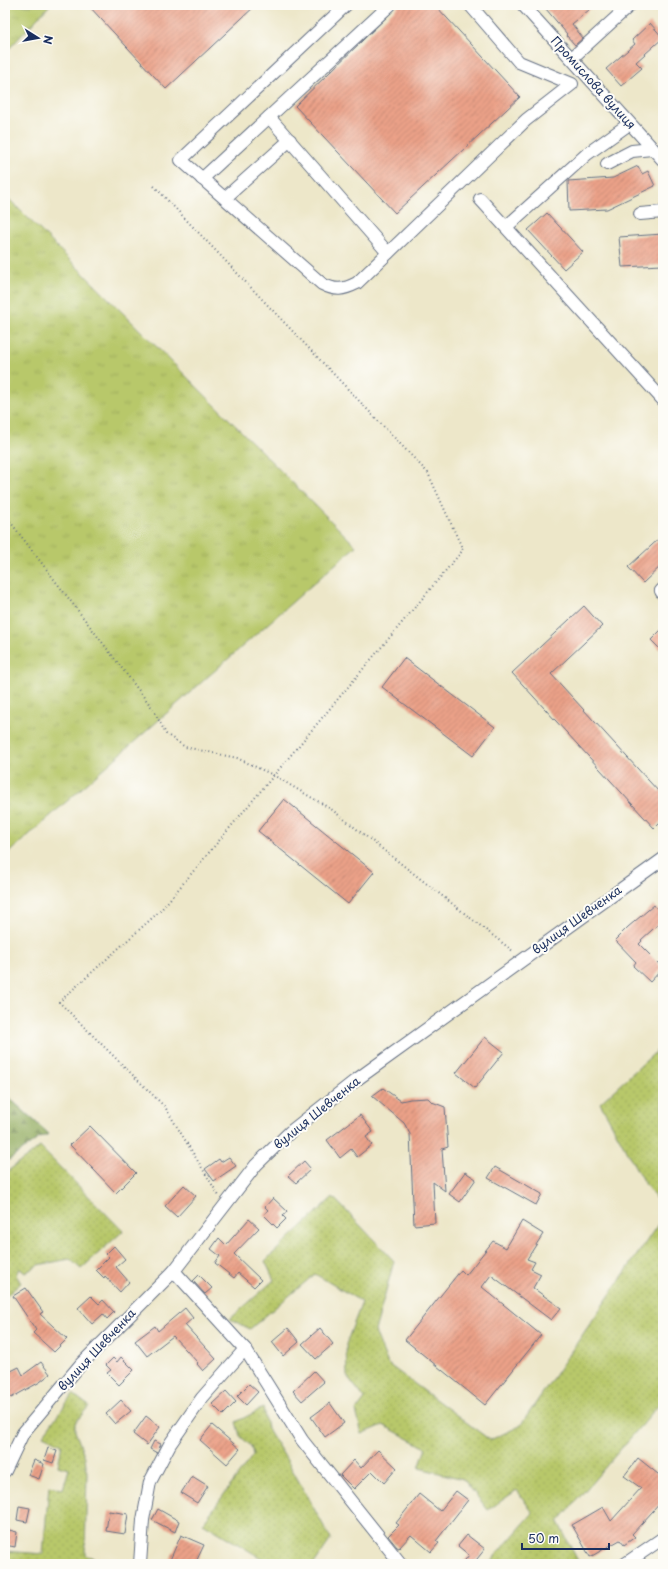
<svg xmlns="http://www.w3.org/2000/svg" width="668" height="1569" font-family="'Playpen Sans',sans-serif">
  <style>
    .grass { fill: url(#grass-tufts); stroke: #6a7c64 }
    .forest { fill: url(#forest-firs); stroke: #566e5e }
    .garden { fill: url(#garden-dots); stroke: #6a7c64 }
    .building { fill: url(#building-hatch) }
    .lines { fill: none; stroke-linecap: round; stroke-linejoin: round }
    .minor-casing { stroke: #646f83; stroke-width: 14 }
    .path { stroke: #646f83; stroke-width: 2; stroke-dasharray: 1 3; stroke-linecap: butt }
    .minor { stroke: #fff; stroke-width: 12 }
    .labels { text-anchor: middle; stroke-width: 4; stroke-linejoin: round; paint-order: stroke }
    .street-label { font-size: 12px; fill: #1b2f5e; stroke: #fdfcf7 }
  </style>
  <defs>
    <pattern id="grass-tufts" width="24" height="20" patternUnits="userSpaceOnUse"><rect width="24" height="20" fill="#b8c86a"/><path d="M3 7l-1-3M5 7V3M7 7l1-3M15 17l-1-3M17 17v-4M19 17l1-3" fill="none" stroke="#9eac5e"/></pattern>
    <pattern id="forest-firs" width="22" height="20" patternUnits="userSpaceOnUse"><rect width="22" height="20" fill="#92ac5e"/><path d="M5 1l3.5 6h-7zM16 11l3.5 6h-7z" fill="#768c51"/></pattern>
    <pattern id="garden-dots" width="8" height="8" patternUnits="userSpaceOnUse"><rect width="8" height="8" fill="#b8c86a"/><path d="M2 2h.1M6 6h.1" fill="none" stroke="#9eac5e" stroke-width="1.8" stroke-linecap="round"/></pattern>
    <pattern id="building-hatch" width="6" height="6" patternUnits="userSpaceOnUse"><rect width="6" height="6" fill="#eba188"/><path d="M-1 1l2-2M0 6l6-6M5 7l2-2" fill="none" stroke="#be8472"/></pattern>
  </defs>
  <rect width="100%" height="100%" fill="#fdfcf7"/>
  <filter id="ink" filterUnits="userSpaceOnUse"><feTurbulence type="fractalNoise" baseFrequency=".025" numOctaves="2"/><feDisplacementMap in="SourceGraphic" scale="8" xChannelSelector="R" yChannelSelector="G"/><feConvolveMatrix kernelMatrix="1 2 1 2 8 2 1 2 1" color-interpolation-filters="sRGB"/></filter>
  <filter id="wash" filterUnits="userSpaceOnUse"><feTurbulence type="fractalNoise" baseFrequency=".012" numOctaves="4" result="noise"/><feDisplacementMap in="SourceGraphic" scale="16" xChannelSelector="R" yChannelSelector="G"/><feGaussianBlur stdDeviation="0.9" result="paint"/><feColorMatrix in="noise" values="0 0 0 0 0 0 0 0 0 0 0 0 0 0 0 0 0 1.4 0 .05"/><feComposite in="paint" operator="in"/></filter>
  <g filter="url(#wash)">
    <rect width="100%" height="100%" fill="#ede7c9"/>
    <g class="grass">
      <polygon points="5,5 50,5 5,53"/>
      <polygon points="5,195 356,546 5,856"/>
    </g>
    <polygon class="forest" points="5,1094 49,1134 39,1138 5,1163"/>
    <g class="garden">
      <polygon points="663,1045 663,1208 643,1181 600,1103"/>
      <polygon points="40,1147 123,1231 81,1269 70,1259 38,1265 25,1273 19,1268 16,1275 21,1283 5,1297 5,1173"/>
      <polygon points="333,1197 394,1261 375,1331 388,1364 490,1440 520,1426 663,1217 663,1400 558,1522 579,1563 488,1564 533,1513 517,1490 488,1510 463,1479 419,1468 426,1448 383,1425 362,1434 356,1411 365,1399 347,1376 346,1344 362,1302 315,1274 250,1329 230,1319 274,1280 265,1261"/>
      <polygon points="73,1394 89,1406 75,1423 75,1431 85,1457 87,1473 85,1555 97,1559 96,1564 24,1564 24,1563 5,1559 5,1551 43,1554 49,1486 63,1489 69,1469 58,1466 62,1444 43,1435"/>
      <polygon points="263,1408 267,1428 288,1462 331,1539 314,1564 271,1564 203,1523 253,1455 251,1446 240,1436 236,1422"/>
    </g>
    <g id="blocks">
      <g class="building">
        <polygon points="88,5 256,5 166,89"/>
        <polygon points="399,5 435,5 520,97 395,213 295,106"/>
        <polygon points="551,5 595,5 572,24 583,38 575,45 566,35 567,34 546,9"/>
        <polygon points="650,23 663,38 636,62 642,68 621,86 606,69 635,44 632,40"/>
        <polygon points="638,166 642,174 648,171 655,186 607,209 569,211 568,181 613,178"/>
        <polygon points="547,213 583,252 564,269 528,230"/>
        <polygon points="663,234 662,265 622,267 619,237"/>
        <polygon points="663,535 663,564 643,583 628,567"/>
        <polygon points="584,606 602,626 551,674 659,792 663,788 663,819 654,828 512,673"/>
        <polygon points="663,628 663,652 651,640"/>
        <polygon points="404,658 495,727 473,756 382,687"/>
        <polygon points="284,799 374,872 348,904 258,831"/>
        <polygon points="654,905 663,916 663,920 641,940 642,941 639,944 663,968 650,982 633,966 636,962 615,940 628,927"/>
        <polygon points="485,1037 504,1052 475,1088 456,1073"/>
        <polygon points="383,1088 401,1101 410,1099 428,1098 432,1102 445,1107 448,1147 442,1149 445,1191 433,1182 435,1223 414,1225 410,1134 404,1123 372,1096"/>
        <polygon points="360,1115 373,1132 366,1137 372,1145 357,1157 351,1149 340,1158 327,1140"/>
        <polygon points="90,1126 136,1173 116,1193 70,1145"/>
        <polygon points="229,1157 236,1166 214,1181 205,1169 219,1159 221,1162"/>
        <polygon points="304,1161 311,1169 296,1183 288,1176"/>
        <polygon points="495,1167 542,1194 536,1205 488,1178"/>
        <polygon points="465,1172 476,1179 460,1202 449,1194"/>
        <polygon points="184,1185 196,1196 177,1217 165,1206"/>
        <polygon points="273,1198 287,1211 283,1216 286,1219 277,1228 264,1215 268,1210 265,1207"/>
        <polygon points="249,1219 259,1228 234,1254 261,1280 254,1287 238,1273 234,1278 215,1263 220,1256 211,1249 219,1238 226,1245"/>
        <polygon points="522,1221 543,1234 527,1259 535,1262 531,1269 541,1274 533,1288 561,1308 551,1320 491,1275 482,1287 541,1335 485,1405 405,1340 461,1270 466,1275 493,1241 506,1248"/>
        <polygon points="114,1246 125,1259 116,1267 129,1282 120,1292 105,1276 104,1278 96,1270 109,1257 106,1254"/>
        <polygon points="199,1275 212,1288 205,1294 193,1281"/>
        <polygon points="26,1288 43,1312 40,1314 67,1339 54,1352 33,1333 36,1330 13,1296"/>
        <polygon points="91,1296 99,1304 103,1300 114,1312 107,1319 103,1314 92,1324 78,1308"/>
        <polygon points="185,1308 193,1318 185,1325 216,1359 203,1371 197,1364 198,1363 173,1336 147,1356 135,1341 155,1326 158,1331"/>
        <polygon points="288,1328 299,1342 283,1356 272,1342"/>
        <polygon points="320,1328 333,1344 316,1359 302,1344"/>
        <polygon points="121,1357 134,1370 119,1385 107,1373 111,1370 106,1365 113,1358 117,1362"/>
        <polygon points="41,1362 50,1374 40,1382 11,1398 5,1387 5,1374 19,1367 23,1375"/>
        <polygon points="314,1371 324,1382 302,1401 293,1391"/>
        <polygon points="249,1384 258,1392 246,1405 237,1396"/>
        <polygon points="226,1391 236,1402 223,1415 212,1404"/>
        <polygon points="121,1400 131,1411 115,1424 106,1414"/>
        <polygon points="330,1403 344,1423 325,1437 311,1417"/>
        <polygon points="146,1416 160,1427 147,1445 133,1434"/>
        <polygon points="212,1425 240,1449 227,1464 200,1440"/>
        <polygon points="154,1441 161,1444 157,1453 150,1449"/>
        <polygon points="48,1448 57,1451 53,1463 44,1460"/>
        <polygon points="378,1450 397,1468 384,1483 372,1471 354,1489 340,1475 354,1460 361,1468"/>
        <polygon points="638,1458 663,1478 663,1500 632,1534 635,1537 624,1545 620,1540 590,1557 572,1525 603,1507 611,1521 641,1488 624,1476"/>
        <polygon points="34,1460 44,1464 39,1479 28,1475"/>
        <polygon points="192,1476 208,1486 197,1503 181,1493"/>
        <polygon points="456,1491 468,1500 436,1541 439,1543 431,1552 411,1535 399,1548 397,1547 388,1536 399,1525 396,1523 419,1494 440,1511"/>
        <polygon points="19,1506 30,1508 27,1522 17,1520"/>
        <polygon points="158,1509 179,1521 175,1532 152,1520"/>
        <polygon points="109,1511 128,1514 125,1534 106,1531"/>
        <polygon points="5,1529 17,1532 15,1547 5,1545"/>
        <polygon points="181,1535 204,1545 195,1564 178,1564 170,1560"/>
        <polygon points="467,1535 485,1549 473,1564 462,1564 469,1555 458,1546"/>
      </g>
    </g>
  </g>
  <g filter="url(#ink)">
    <use href="#blocks" fill-opacity="0" stroke="#646f83" stroke-width="1"/>
    <g class="lines">
      <g class="minor-casing">
        <g id="minor">
          <path d="M346,5L181,160L322,284C336,291 343,290 357,283L526,120L572,84L519,62L470,5"/>
          <polyline points="523,5 663,160"/>
          <polyline points="572,58 630,5"/>
          <polyline points="269,117 388,253"/>
          <polyline points="607,164 632,151 652,149"/>
          <polyline points="202,179 390,5"/>
          <polyline points="225,198 290,140"/>
          <polyline points="480,199 663,400"/>
          <polyline points="640,214 663,212"/>
          <polyline points="506,227 587,154 629,124"/>
          <polyline points="663,589 661,591 663,594"/>
          <polyline points="174,1271 245,1349 302,1440 401,1564"/>
          <polyline points="5,1471 23,1433 81,1364 174,1271 256,1165 290,1132 356,1080 663,859"/>
          <polyline points="140,1564 143,1520 150,1482 170,1444 202,1398 245,1349"/>
          <polyline points="625,1564 663,1538"/>
        </g>
      </g>
      <g class="path">
        <polyline points="154,186 428,473 463,550 160,911 59,1002 165,1107 219,1196"/>
        <polyline points="5,515 153,709 166,734 185,747 237,758 273,775 331,809 514,952"/>
      </g>
      <use href="#minor" class="minor"/>
    </g>
  </g>
  <g class="labels">
    <g class="street-label">
      <text transform="translate(593 83) rotate(48)" y="4">Промислова вулиця</text>
      <text transform="translate(577 920) rotate(-36)" y="4">вулиця Шевченка</text>
      <text transform="translate(317 1113) rotate(-39)" y="4">вулиця Шевченка</text>
      <text transform="translate(97 1350) rotate(-47)" y="4">вулиця Шевченка</text>
    </g>
  </g>
  <rect width="668" height="1569" fill="none" stroke="#fdfcf7" stroke-width="20"/>
  <g transform="translate(38 38) rotate(101)" stroke="#fdfcf7" stroke-width="3" paint-order="stroke">
  <path d="M0-3L7 15L0 10L-7 15Z" fill="#1b2f5e"/>
  <text y="-6" font-size="11" font-weight="bold" text-anchor="middle" fill="#1b2f5e">N</text>
  </g>
  <path d="M522 1543v6h87v-6" fill="none" stroke="#1b2f5e" stroke-width="2"/>
  <text x="528" y="1543" font-size="12" fill="#1b2f5e" stroke="#fdfcf7" stroke-width="3" paint-order="stroke">50 m</text>
</svg>
